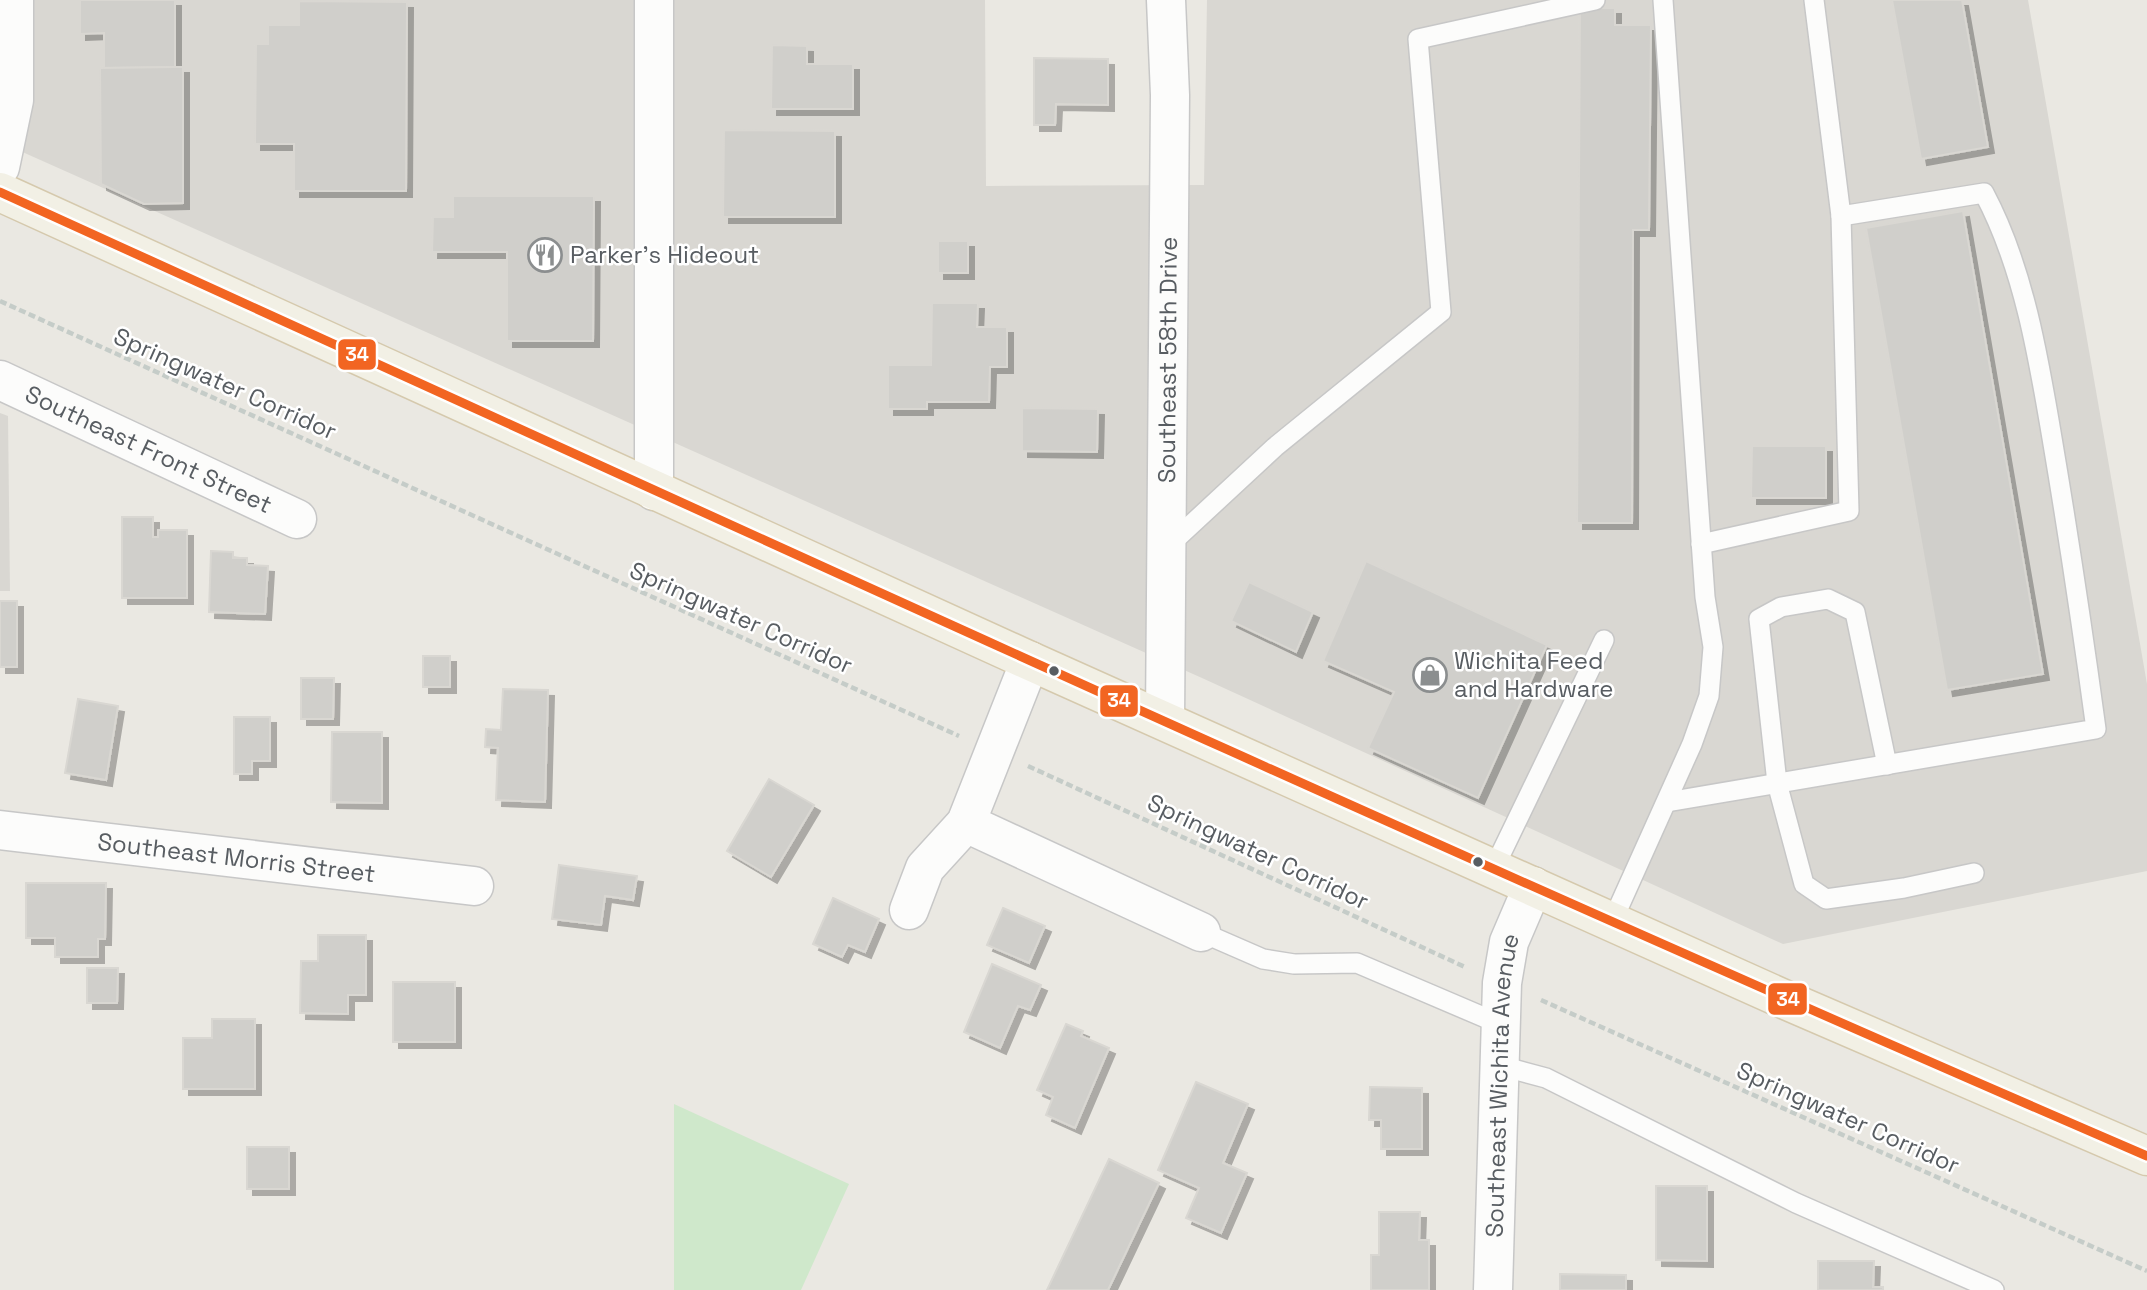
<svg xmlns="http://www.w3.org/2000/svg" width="2147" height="1290" font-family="'Space Grotesk',sans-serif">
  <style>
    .industrial { fill: #d9d7d2 }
    .green { fill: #cfe8cb }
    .building { fill: #d0cfcb; stroke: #d9d7d2; stroke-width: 2; filter: url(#shadow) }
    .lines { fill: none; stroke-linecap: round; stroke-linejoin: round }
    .service-casing { stroke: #c7c7c7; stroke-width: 22 }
    .minor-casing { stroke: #c7c7c7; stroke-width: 41 }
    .primary-casing { stroke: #d5c9ad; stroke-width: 41 }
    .path { stroke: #c5ccc8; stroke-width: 4.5; stroke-dasharray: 7 3.5; stroke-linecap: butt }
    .service { stroke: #fcfcfb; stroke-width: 19 }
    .minor { stroke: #fcfcfb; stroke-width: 38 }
    .primary { stroke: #f2f0e5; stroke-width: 38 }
    .bus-1-casing { stroke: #fff; stroke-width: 14 }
    .bus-1 { stroke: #f26522; stroke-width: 9 }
    .bus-dot { fill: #585d62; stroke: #fff; stroke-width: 2.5 }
    .labels { text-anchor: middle; stroke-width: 5; stroke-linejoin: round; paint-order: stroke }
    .poi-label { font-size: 24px; fill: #585d62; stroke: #fff; text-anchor: start }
    .street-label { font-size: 24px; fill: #585d62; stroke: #fff }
    .line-badge { stroke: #fff; stroke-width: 2.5 }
    .badge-label { font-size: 19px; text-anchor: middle; font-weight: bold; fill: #fff }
  </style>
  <defs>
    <filter id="shadow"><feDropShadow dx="6" dy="6" stdDeviation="0" flood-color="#0004"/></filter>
  </defs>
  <rect width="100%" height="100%" fill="#eae8e2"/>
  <g class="industrial">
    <polygon points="0,0 985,0 986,186 1204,185 1207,0 2028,0 2147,684 2147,871 1783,944 1202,678 0,142"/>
    <polygon points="0,413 8,416 10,591 0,591"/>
  </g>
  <polygon class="green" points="674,1104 849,1184 801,1290 674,1290"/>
  <g class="building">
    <polygon points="80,0 175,0 175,67 104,68 104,33 80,34"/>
    <polygon points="1892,0 1962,0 1988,147 1921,159"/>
    <polygon points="299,1 407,2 406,191 294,191 294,144 255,144 256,44 268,44 268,25 299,25"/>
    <polygon points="1580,8 1615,8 1615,25 1651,25 1649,230 1633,230 1632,523 1577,523"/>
    <polygon points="772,45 807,46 807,64 853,64 853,109 771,109"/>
    <polygon points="1034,58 1108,59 1108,105 1056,104 1055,125 1034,125"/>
    <polygon points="175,67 183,67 183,203 144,204 101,184 100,68"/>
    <polygon points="724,130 835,131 835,217 723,217"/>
    <polygon points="453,196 594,196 593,341 507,341 507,252 432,252 433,217 453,217"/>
    <polygon points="1963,211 2043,674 1947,690 1866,228"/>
    <rect x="938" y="241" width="30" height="32"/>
    <polygon points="932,303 978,303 977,327 1007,327 1007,367 990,367 989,402 927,402 927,409 888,409 888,365 931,365"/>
    <polygon points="1022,408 1098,409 1097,452 1022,451"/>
    <polygon points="1752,446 1826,446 1826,498 1751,498"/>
    <polygon points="122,517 153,517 153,537 158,537 158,530 187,530 187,598 122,598"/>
    <polygon points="211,551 233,552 233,558 247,558 247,565 268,566 265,614 209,612"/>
    <polygon points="1366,561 1547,645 1478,798 1368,748 1394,692 1323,661"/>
    <polygon points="1249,582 1313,612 1296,652 1231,621"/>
    <rect x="0" y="601" width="17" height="66"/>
    <rect x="423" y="656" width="27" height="31"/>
    <polygon points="301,678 334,678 333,719 301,719"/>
    <polygon points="503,689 548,690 545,802 496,800 498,748 485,747 486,729 501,730"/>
    <polygon points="78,699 118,706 106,780 65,773"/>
    <polygon points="234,717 270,717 270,761 252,761 252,774 234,774"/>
    <polygon points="332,732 382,732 382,803 331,802"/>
    <polygon points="769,779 814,805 771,877 727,851"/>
    <polygon points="559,865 637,876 633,900 605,896 601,925 552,919"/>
    <polygon points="26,883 106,883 105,939 98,939 98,957 55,957 55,938 26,938"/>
    <polygon points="833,898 879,919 865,952 848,945 842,957 813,944"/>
    <polygon points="1003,908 1045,926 1029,963 987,945"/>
    <polygon points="318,935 366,935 366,995 348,995 348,1014 300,1013 301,961 318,961"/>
    <polygon points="992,964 1041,985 1030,1010 1018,1006 1000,1048 964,1032"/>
    <polygon points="87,968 118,968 117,1003 87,1003"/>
    <rect x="393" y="982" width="62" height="60"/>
    <polygon points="212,1019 255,1019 255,1089 183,1089 183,1038 212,1038"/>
    <polygon points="1066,1024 1083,1031 1081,1036 1109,1048 1075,1128 1046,1115 1053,1097 1037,1090"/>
    <polygon points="1196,1082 1248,1104 1223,1163 1247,1173 1221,1233 1186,1218 1199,1188 1158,1170"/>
    <polygon points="1370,1087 1422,1088 1422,1149 1381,1149 1381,1120 1369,1120"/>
    <rect x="247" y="1147" width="42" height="42"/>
    <polygon points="1109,1159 1159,1183 1108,1290 1047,1290"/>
    <polygon points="1656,1186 1707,1186 1707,1261 1656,1260"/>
    <polygon points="1379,1212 1420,1212 1419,1240 1429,1240 1429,1290 1371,1290 1371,1255 1379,1255"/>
    <polygon points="1818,1261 1874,1261 1873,1287 1883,1287 1883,1290 1818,1290"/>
    <polygon points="1560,1274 1626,1275 1626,1290 1560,1290"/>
  </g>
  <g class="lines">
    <g class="service-casing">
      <g id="service">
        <polyline points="1701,544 1849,511 1841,216"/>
        <polyline points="1166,548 1275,447 1441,312 1418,39 1595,0"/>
        <polyline points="1887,765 1855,612 1828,599 1781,607 1759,619 1777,783 1804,884 1826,899 1904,888 1974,873"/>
        <path d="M1667,802L2096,729C2083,633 2069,539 2053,444C2039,360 2024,268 1984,193L1841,216L1814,0"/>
        <polyline points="1494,868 1604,640"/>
        <polyline points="1612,922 1692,744 1709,696 1713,647 1705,597 1663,0"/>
        <polyline points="1201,932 1263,959 1294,964 1357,963 1500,1024"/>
        <polyline points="1498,1065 1546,1078 1796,1203 1994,1290"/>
      </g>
    </g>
    <g class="minor-casing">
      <g id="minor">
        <polyline points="654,0 654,491"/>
        <polyline points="0,167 14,100 14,0"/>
        <path id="s1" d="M0,380L297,519"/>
        <path id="s2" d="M1165,720L1170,95L1166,0"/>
        <polyline points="966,823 1201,932"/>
        <path id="s3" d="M0,830L474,886"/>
        <polyline points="909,910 925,868 966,823 1030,661"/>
        <path id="s4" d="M1493,1290L1502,983L1509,942L1533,886"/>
      </g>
    </g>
    <g class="primary-casing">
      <polyline id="primary" points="0,192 1030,661 1788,1001 2147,1156"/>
    </g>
    <g class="path">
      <polyline points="0,301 959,736"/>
      <polyline points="1028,766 1465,967"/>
      <polyline points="1541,1000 2147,1271"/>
    </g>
    <use href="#service" class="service"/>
    <use href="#minor" class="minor"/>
    <use href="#primary" class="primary"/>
    <g class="bus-1-casing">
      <path id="bus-1" d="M0,192C714,517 1427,845 2147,1156"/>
    </g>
    <use href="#bus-1" class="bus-1"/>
  </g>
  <defs>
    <g id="restaurant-ring" transform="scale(1.75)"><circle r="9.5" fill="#fff" stroke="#8b8e8f" stroke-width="1.5"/><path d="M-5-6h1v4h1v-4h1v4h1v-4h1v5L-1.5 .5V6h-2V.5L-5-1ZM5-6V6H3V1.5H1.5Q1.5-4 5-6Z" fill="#8b8e8f"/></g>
    <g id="shop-ring" transform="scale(1.75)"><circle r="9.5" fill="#fff" stroke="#8b8e8f" stroke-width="1.5"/><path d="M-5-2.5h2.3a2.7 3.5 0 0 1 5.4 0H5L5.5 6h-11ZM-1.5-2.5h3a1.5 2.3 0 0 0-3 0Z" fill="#8b8e8f"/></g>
  </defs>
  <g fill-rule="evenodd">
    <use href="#restaurant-ring" x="545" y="255"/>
    <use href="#shop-ring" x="1430" y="675"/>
  </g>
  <g class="bus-dot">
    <circle cx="1054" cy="671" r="6"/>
    <circle cx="1478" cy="862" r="6"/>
  </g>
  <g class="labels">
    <g class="poi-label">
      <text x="570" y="263">Parker's Hideout</text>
      <text x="1454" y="669">Wichita Feed<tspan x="1454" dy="28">and Hardware</tspan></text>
    </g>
    <g class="street-label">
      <text dy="8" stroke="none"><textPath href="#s2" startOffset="360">Southeast 58th Drive</textPath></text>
      <text transform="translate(225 384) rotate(24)" y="8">Springwater Corridor</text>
      <text dy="8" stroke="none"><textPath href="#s1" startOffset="164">Southeast Front Street</textPath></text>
      <text transform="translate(741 618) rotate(24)" y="8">Springwater Corridor</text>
      <text transform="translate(1258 852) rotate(25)" y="8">Springwater Corridor</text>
      <text dy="8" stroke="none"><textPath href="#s3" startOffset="238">Southeast Morris Street</textPath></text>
      <text dy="8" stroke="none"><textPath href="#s4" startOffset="205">Southeast Wichita Avenue</textPath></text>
      <text transform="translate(1848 1118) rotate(24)" y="8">Springwater Corridor</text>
    </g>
  </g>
  <g class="line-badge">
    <rect x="337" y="338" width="40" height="33" rx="7" fill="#f26522"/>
    <rect x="1099" y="684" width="40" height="34" rx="7" fill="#f26522"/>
    <rect x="1767" y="982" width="41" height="34" rx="7" fill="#f26522"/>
  </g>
  <g class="badge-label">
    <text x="357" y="361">34</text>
    <text x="1119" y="707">34</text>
    <text x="1788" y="1006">34</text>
  </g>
</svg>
